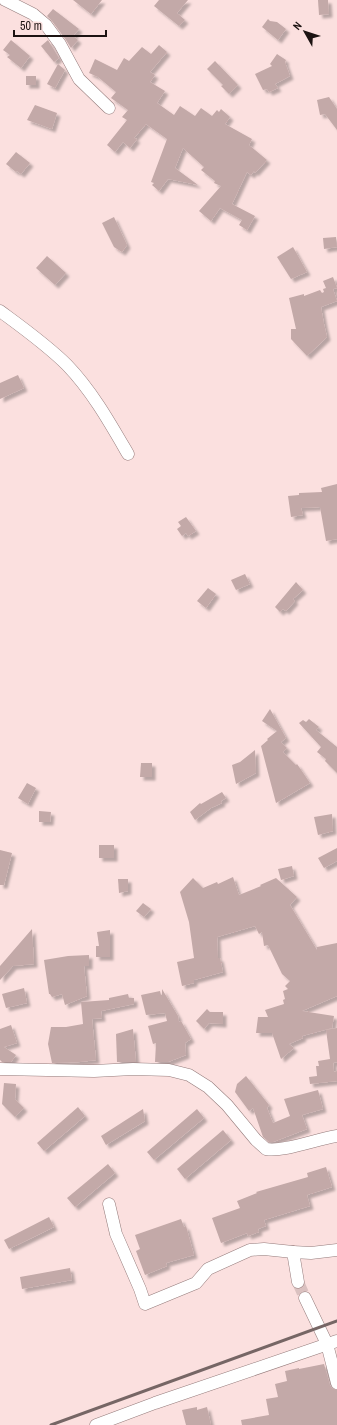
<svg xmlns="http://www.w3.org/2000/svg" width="337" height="1425" font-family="'Archivo Narrow',sans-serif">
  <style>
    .building { fill: #c3a9a8; filter: url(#shadow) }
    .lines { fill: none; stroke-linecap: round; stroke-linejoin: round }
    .minor-tunnel { stroke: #dac1c0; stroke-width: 12; stroke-dasharray: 12 6; stroke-linecap: butt }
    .minor-casing { stroke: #947b7b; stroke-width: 13 }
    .minor { stroke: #fff; stroke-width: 12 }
    .rail { stroke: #766665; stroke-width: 3 }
  </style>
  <defs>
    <filter id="shadow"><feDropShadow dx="3.5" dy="3.5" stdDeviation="1" flood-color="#0004"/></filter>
  </defs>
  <rect width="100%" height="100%" fill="#fbe0df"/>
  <g class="building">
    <polygon points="73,0 102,0 91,14"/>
    <polygon points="159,0 188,0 177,13 185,20 179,26 154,6"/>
    <polygon points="318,0 328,0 329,14 319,15"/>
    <polygon points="53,9 79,29 73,36 78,40 71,48 66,40 52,21 47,16"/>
    <polygon points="268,19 270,21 277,22 286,29 278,40 262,27"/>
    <polygon points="11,40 30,56 21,68 7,57 10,55 3,50"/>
    <polygon points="48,40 59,58 54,62 41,46"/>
    <polygon points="159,45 167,52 150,72 155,75 150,82 165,91 157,103 174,115 180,106 195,116 201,108 212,116 217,110 219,112 221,109 230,117 225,124 252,139 249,145 267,160 255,173 254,171 251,175 247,172 232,204 255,216 247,230 239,225 242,220 220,208 211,221 199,211 221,186 214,183 215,181 201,170 204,167 183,148 175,168 198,185 168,179 159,191 152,185 154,183 151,182 167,139 146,124 134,138 137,139 130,148 123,142 115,152 107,145 127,120 122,117 128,110 111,98 116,92 98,77 89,73 95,59 117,70 124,58 129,61 142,47 151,54"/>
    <polygon points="277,54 286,60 285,62 290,76 275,84 278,88 269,92 267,89 263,90 255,74 272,66 270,64"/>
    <polygon points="215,61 238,85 229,94 221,86 223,85 207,69"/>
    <polygon points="58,64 65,70 55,88 47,84"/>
    <rect x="26" y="76" width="10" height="9"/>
    <polygon points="329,97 337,109 337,130 325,114 320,115 317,100"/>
    <polygon points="35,105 57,113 52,129 27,120"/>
    <polygon points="16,152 30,163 21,174 17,171 16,172 6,164"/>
    <polygon points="114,217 127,245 122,252 114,247 102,223"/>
    <polygon points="336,237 337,247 324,249 323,238"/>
    <polygon points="293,247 307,272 291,279 277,257"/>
    <polygon points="47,256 66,273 55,285 36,268"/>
    <polygon points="333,277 337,288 333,289 337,301 321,307 324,324 327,337 307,356 291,339 291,329 296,329 289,298 304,294 304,296 320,290 322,293 324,292 323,289 326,288 323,281"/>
    <polygon points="18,375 24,388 0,399 0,383"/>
    <polygon points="337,484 337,539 326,541 320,507 301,508 303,515 291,517 288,496 299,495 299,493 322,492 321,488"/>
    <polygon points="186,517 196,531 188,536 186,533 182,536 177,529 181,526 178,522"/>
    <polygon points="245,574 250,584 236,590 231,580"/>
    <polygon points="296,582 303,590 293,599 295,601 286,611 283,609 280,612 275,607"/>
    <polygon points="208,588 216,594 206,608 197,601"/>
    <polygon points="270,709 286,738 281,742 287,748 283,752 296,765 297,764 310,783 276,803 261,746 268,740 267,739 277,731 262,721"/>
    <polygon points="309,719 319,727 316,730 337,747 337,773 325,761 326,759 317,752 321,747 299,723 303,720 306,722"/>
    <polygon points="255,750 256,773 236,784 232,765 240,762"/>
    <polygon points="141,763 152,763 152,777 140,777"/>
    <polygon points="27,783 36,788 28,804 18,798"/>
    <polygon points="222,792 226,798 221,801 222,803 211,808 195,820 190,812 200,803 201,804"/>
    <polygon points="39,811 51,812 50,822 39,822"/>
    <polygon points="332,814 333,831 318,835 314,817"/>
    <rect x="99" y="845" width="15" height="13"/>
    <polygon points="337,848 337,861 324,868 318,858"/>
    <polygon points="0,850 12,853 4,885 0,885"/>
    <polygon points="292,866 294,876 281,880 278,869"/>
    <polygon points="233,877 239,895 261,886 260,885 276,878 297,897 290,905 317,950 317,947 337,943 337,996 302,1011 334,1016 332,1028 302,1036 303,1038 289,1044 294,1048 281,1059 272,1033 256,1033 258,1017 268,1017 265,1010 284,1004 283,1000 285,999 283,991 288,989 285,986 290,981 282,974 268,945 264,946 262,932 259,934 255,926 217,937 218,958 220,958 223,972 194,980 194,983 182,986 177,962 194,958 189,922 180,892 193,878 203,888 217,882 218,884"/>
    <polygon points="118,879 128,879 128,891 119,893"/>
    <polygon points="143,903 151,909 144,917 136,911"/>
    <polygon points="32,929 34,964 13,966 0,980 0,966"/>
    <polygon points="110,930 110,957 96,957 96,946 99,946 97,932"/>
    <polygon points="89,955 89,966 84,966 87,996 65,1005 62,994 52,997 50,994 49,994 44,960 68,956"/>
    <polygon points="24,988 27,1003 6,1008 2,994"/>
    <polygon points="162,989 178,1016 179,1022 181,1021 191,1039 185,1043 186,1055 168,1062 155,1062 156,1043 153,1044 148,1026 167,1021 165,1013 146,1015 141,995 160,991 161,995 162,995"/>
    <polygon points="128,994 129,998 134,998 134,1004 101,1011 102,1018 92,1019 96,1060 80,1062 52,1063 48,1044 51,1027 66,1027 83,1024 81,1002 109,1000 109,998"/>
    <polygon points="207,1009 210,1012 223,1012 223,1024 209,1023 204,1029 196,1021"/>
    <polygon points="11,1025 17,1043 4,1047 16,1055 11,1062 2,1062 0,1060 0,1029"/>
    <polygon points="337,1028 337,1062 333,1063 334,1072 337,1071 337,1081 310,1084 309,1077 317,1076 316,1066 319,1066 318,1061 330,1059 326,1030"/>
    <polygon points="133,1029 136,1062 117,1062 116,1034"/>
    <polygon points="246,1076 269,1105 267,1108 273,1123 290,1116 284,1099 318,1090 323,1109 302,1115 307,1129 273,1142 269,1142 263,1137 253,1108 249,1111 235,1092 237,1084"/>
    <polygon points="4,1083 16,1084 15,1099 24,1108 15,1117 2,1104"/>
    <polygon points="78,1107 85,1116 44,1151 37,1143"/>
    <polygon points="143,1109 145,1121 106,1145 101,1136"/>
    <polygon points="197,1109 204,1118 154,1160 147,1152"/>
    <polygon points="223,1130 231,1140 185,1179 177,1169"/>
    <polygon points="108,1164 115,1173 75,1207 67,1198"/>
    <polygon points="326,1167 332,1187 307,1195 310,1206 264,1220 266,1226 258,1229 259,1232 248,1236 247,1233 221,1243 212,1218 240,1208 237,1201 257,1193 256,1192 308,1177 307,1173"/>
    <polygon points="49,1217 54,1227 9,1249 4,1240"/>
    <polygon points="181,1219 184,1227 186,1226 194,1255 166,1263 167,1266 145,1275 136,1251 140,1249 135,1235"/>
    <polygon points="70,1268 72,1280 22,1289 20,1277"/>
    <polygon points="324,1364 330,1385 332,1388 337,1390 337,1425 242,1425 241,1420 269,1415 266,1399 278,1397 275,1384 287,1381 285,1371 299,1368 299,1369"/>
    <polygon points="197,1407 197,1410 207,1407 211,1425 186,1425 182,1410"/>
  </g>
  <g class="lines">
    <polyline class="minor-tunnel" points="298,1282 305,1298"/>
    <g class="minor-casing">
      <g id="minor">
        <polyline points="5,0 33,14 46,25 60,44 79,79 109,108"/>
        <path d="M0,311C23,328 47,345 67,365C92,391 110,423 128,454"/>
        <path d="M0,1069L94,1071L133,1069L169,1070L189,1075L208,1087L227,1105L256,1140L266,1149C284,1152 317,1139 337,1136"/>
        <polyline points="109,1204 116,1234 140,1289 145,1304 196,1283 208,1269 250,1250 264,1249 293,1252"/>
        <polyline points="298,1282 293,1252 311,1253 337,1250"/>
        <polyline points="305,1298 327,1344 337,1383"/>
        <polyline points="96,1425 155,1403 337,1341"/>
      </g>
    </g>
    <use href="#minor" class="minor"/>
    <polyline class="rail" points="51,1425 337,1321"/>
  </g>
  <g transform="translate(305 32) rotate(309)" stroke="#fbe0df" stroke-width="3" paint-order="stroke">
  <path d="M0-3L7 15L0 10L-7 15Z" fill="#1c1312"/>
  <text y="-6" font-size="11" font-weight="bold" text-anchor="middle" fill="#1c1312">N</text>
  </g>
  <path d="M14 30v6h92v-6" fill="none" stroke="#1c1312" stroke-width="2"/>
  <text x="20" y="30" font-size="12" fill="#1c1312" stroke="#fbe0df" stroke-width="3" paint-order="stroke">50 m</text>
</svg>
